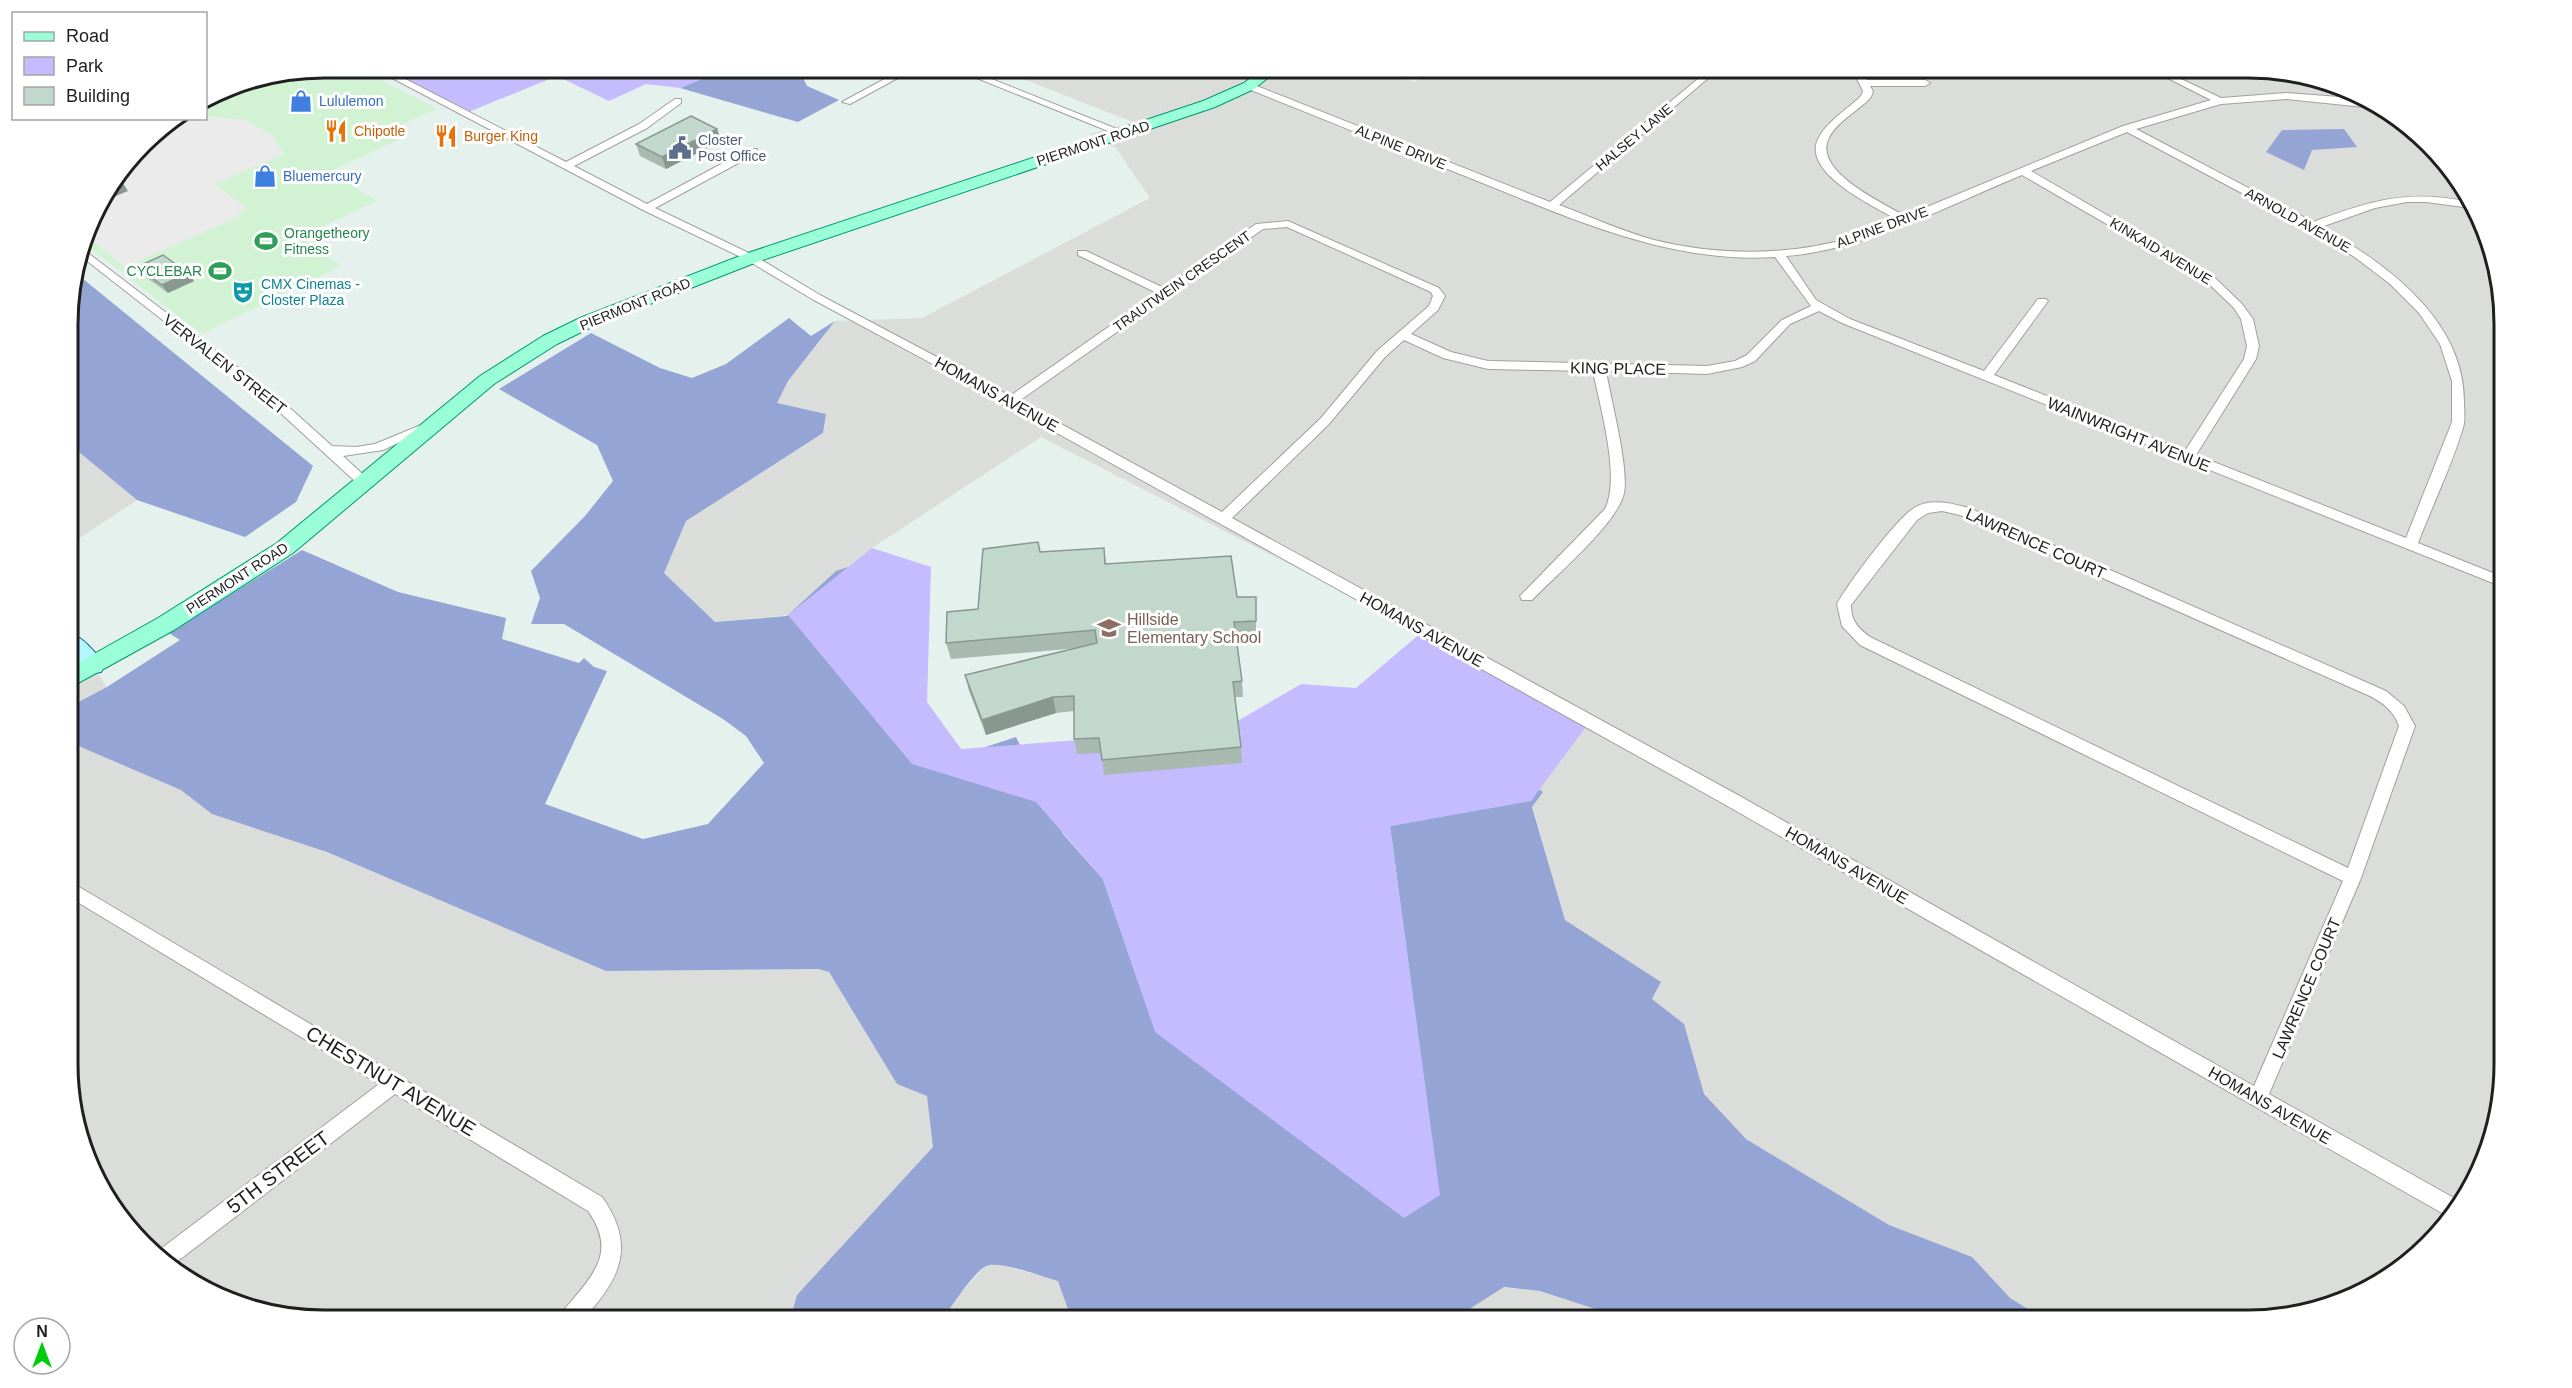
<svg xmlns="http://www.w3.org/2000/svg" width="2572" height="1388" font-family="Arial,sans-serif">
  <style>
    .residential { fill: #dbdddb }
    .commercial { fill: #d1f3d4 }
    .forest { fill: #94a4d4 }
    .park { fill: #c5bcff }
    .parking { fill: #ebebeb }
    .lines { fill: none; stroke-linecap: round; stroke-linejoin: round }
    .street-casing { stroke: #a0a0a0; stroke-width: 2 }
    .secondary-casing { stroke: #00687b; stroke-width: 2 }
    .primary-casing { stroke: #00996e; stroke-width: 2 }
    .street { fill: #fff; fill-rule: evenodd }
    .secondary { fill: #b3f8ff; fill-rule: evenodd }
    .primary { fill: #9affd8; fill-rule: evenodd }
    .wall { fill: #a8bab0 }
    .shaded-wall { fill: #889790 }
    .building { fill: #c3d8cd; stroke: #889790; stroke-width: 1.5 }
    .labels { text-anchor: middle; stroke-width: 6; stroke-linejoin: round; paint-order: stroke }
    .far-shop-label { font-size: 14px; fill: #366cbe; stroke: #fff; text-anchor: start }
    .far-food-label { font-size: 14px; fill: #c56008; stroke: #fff; text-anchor: start }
    .far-street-label { font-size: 14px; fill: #1f1f1f; stroke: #fff }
    .far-service-label { font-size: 14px; fill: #4e5e75; stroke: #fff; text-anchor: start }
    .far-leisure-label { font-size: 14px; fill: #27864d; stroke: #fff; text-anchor: start }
    .far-culture-label { font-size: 14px; fill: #0d838f; stroke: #fff; text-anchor: start }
    .street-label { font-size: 16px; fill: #1f1f1f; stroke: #fff }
    .education-label { font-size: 16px; fill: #785e54; stroke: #fff; text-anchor: start }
    .near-street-label { font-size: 20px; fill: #1f1f1f; stroke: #fff }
    .rim { fill: none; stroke: #1f1f1f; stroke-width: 3 }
  </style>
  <rect width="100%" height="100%" fill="#e4f1ed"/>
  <g class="residential">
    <polygon points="995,68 2248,68 2362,94 2417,131 2461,181 2502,291 2504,1064 2478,1178 2441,1233 2390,1277 2330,1307 2264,1320 2046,1320 1620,1063 1661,982 1565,920 1531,801 1422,632 1041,437 872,548 788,615 714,622 664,573 686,521 823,433 826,414 776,404 788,381 835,321 922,318 1150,198 1116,148 1090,134 1133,122"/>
    <polygon points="68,443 137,500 69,545"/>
    <polygon points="69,633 107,687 69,707"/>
    <polygon points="69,742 606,971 827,969 897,1084 981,1117 798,1320 324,1320 210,1294 155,1257 111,1207 70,1097"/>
    <polygon points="989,1262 1206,1320 936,1320"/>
    <polygon points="1429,1281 1621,1298 1656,1320 1262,1320"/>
  </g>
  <polygon class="commercial" points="324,68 357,68 437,109 386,132 399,140 330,171 377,201 300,237 341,266 202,334 85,244 94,210 155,131 176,119 206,118 206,100 226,87"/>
  <g class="forest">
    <polygon points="728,68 798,68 807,86 839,100 798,122 680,88"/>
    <polygon points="2344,129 2357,147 2312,150 2304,170 2266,152 2282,130"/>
    <polygon points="77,274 313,466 296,502 245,537 137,500 68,443 68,307"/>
    <path d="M789,318L811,336L835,321L788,381L777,403L826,414L823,433L686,521L664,573L715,622L787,616L836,571L870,560L949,759L1016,737L1063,834L1103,879L1143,996L1164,1038L1437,1179L1390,826L1471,811L1511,770L1543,792L1532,807L1565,920L1661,982L1652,999L1684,1024L1704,1094L1746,1139L1889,1225L1972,1257L2010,1298L2046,1320H1629L1540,1291L1504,1287L1452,1320H1081L1070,1315L1058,1281C1043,1277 999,1260 986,1266C974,1272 950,1308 942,1320H790L797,1295L933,1147L927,1096L897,1084L829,972L819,969L606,971L327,852L212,814L181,790L69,742V707L107,687L180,640L169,633L302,550L398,592L506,618L502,639L579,663L584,658L594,667L607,671L545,804L643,839L708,824L764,763L746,736L723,719L564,624H531L540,598L531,571L585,516L613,481L597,445L499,389L591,333L660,368L692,378L726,364Z"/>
  </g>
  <g class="park">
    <polygon points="378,68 728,68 680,88 646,84 609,101 557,76 466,113"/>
    <polygon points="872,548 931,567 927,702 961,749 1224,729 1301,684 1356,688 1422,632 1588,724 1531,801 1390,826 1440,1195 1404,1218 1155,1032 1103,879 1036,802 912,764 788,615"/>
  </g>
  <g class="parking">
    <polygon points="1366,68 1433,68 1415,82"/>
    <polygon points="206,116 246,120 272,135 284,154 214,184 247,208 236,213 240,216 125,267 87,236 94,210 155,131 176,119 206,118"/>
  </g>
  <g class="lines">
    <g class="street-casing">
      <g id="street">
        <path d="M373,68H384L566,162L639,124L675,99H681V103L647,128L574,166L647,204L749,149H757V153L655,208L755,256L820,295L1010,396L1157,293L1078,255V251H1086L1164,288L1256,224L1288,221L1439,288L1445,296L1438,310L1411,334L1451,352L1488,361L1707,366L1735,361L1747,355L1782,320L1811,306L1775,257C1667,264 1568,217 1470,178C1395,148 1320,118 1246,88L1244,86L1249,83L1550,202L1711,68H1720L1559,205C1591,217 1622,231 1654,240C1718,256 1790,256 1854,237C1868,232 1882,225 1896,219C1873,206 1802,173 1818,139C1827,121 1848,109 1861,96L1863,91L1857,79L1841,68C1851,68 1862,70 1867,80H1925L1930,83L1925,86H1870L1873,91L1871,97C1859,111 1835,122 1828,140C1815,172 1883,203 1905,216L2123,126L2211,100L2148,68H2158L2221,98L2286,93L2340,97L2375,103L2384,109L2286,99L2221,104L2136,129L2313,222C2371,201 2407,189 2469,202L2471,208L2426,202H2407L2375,208L2321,227C2386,263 2464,320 2464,401C2464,408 2465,417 2464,424C2454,461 2432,506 2418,543L2503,577V587L1842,323L1819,311L1790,324L1755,361L1742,367L1707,374L1606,371C1611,400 1629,468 1624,493C1618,523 1555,576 1532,600H1522L1520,596L1605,509C1621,477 1600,407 1593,371L1488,369L1443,358L1404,340L1385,357L1329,424L1232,518L1736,794L2254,1086L2343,881L1860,645L1842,626L1837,604C1848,584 1896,519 1914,508C1930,498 1951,503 1969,508L2386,691L2404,706L2415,726L2361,878L2269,1094L2461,1202L2451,1218L2449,1217L1724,804L942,369L812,299L747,260L643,210ZM2127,132L2319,234L2356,258L2390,284L2419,313L2440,344L2452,381V422L2406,538L2196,455L2256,359L2259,346L2253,319L2242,304L2215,278L2031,171ZM2022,175L2207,282L2234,308L2241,319L2247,346L2244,359L2185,451L1994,375L2048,301L2046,299H2038L1984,371L1850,319L1816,300L1786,256C1866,250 1949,205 2022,175ZM1287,227L1431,292L1433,296L1429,306L1377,351L1321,418L1222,512L1019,401L1263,229ZM1942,511L1960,515L2370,696C2383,703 2394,711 2399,726L2348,868L1870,637C1858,628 1851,621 1851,605L1917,520L1928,513Z"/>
        <polygon points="905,68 916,68 850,104 842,102"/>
        <polygon points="952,68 964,68 1127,133 1118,135"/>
        <polygon points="1071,68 1082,68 1068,76 1062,76 1062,72"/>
        <polygon points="84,250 282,401 332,446 356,447 375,444 421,425 429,425 431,428 383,450 343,456 370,481 368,484 358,484 274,407 82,257"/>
        <path d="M69,881L602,1197C637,1246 620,1280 582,1320H558C561,1311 568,1306 574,1298C600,1268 613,1246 588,1211L395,1094L170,1267L154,1254L379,1084L69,897Z"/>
      </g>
    </g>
    <g class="secondary-casing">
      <path id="secondary" d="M69,633C82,636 98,654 104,666L101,672C86,676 79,663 69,653Z"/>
    </g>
    <g class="primary-casing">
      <polygon id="primary" points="1263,68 1280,68 1254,89 1215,107 757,262 594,326 557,344 494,384 293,553 174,630 69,688 69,668 158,618 277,543 480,376 543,336 580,318 745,254 1203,101 1244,83"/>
    </g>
    <use href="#street" class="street"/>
    <use href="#secondary" class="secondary"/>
    <use href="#primary" class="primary"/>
  </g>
  <g class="wall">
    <polygon points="717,129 721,141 666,169 640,156 636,144"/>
    <polygon points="137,267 194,281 168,293 143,275"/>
    <polygon points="1104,548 1106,564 1237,597 1256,597 1256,637 1236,638 1242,681 1243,697 1235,697 1241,747 1242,763 1104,775 1101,753 1077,754 1074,739 1074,711 1056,713 986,735 969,691 965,675 1079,648 951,659 946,643 978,609 1040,552"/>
  </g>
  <g class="shaded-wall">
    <polygon points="717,129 721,141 666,169 662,157"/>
    <polygon points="120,179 128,191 101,202 118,180"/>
    <polygon points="188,273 194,281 168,293 162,285"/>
    <polygon points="1053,697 1056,713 986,735 982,720"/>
  </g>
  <g class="building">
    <polygon points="691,116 717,129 662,157 636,144"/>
    <polygon points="163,255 188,273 162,285 137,267"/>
    <polygon points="1038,542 1040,552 1104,548 1105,564 1231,556 1237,597 1256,597 1256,621 1234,622 1242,681 1233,682 1241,747 1102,760 1099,738 1074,739 1074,696 1053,697 982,720 965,675 1097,643 1095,630 946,643 947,612 978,609 983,549"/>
  </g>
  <defs>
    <g id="shop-bare" transform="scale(1.8)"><path d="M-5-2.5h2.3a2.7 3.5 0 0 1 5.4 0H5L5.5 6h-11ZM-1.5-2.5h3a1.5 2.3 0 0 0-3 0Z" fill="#3f7fe0" stroke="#fff" stroke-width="2.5" paint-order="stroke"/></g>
    <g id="restaurant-bare" transform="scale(1.8)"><path d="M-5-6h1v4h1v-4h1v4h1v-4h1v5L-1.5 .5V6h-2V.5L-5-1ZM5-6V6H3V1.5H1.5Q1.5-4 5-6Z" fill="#e8710a" stroke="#fff" stroke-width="2.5" paint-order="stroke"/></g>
    <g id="civic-bare" transform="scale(1.8)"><path d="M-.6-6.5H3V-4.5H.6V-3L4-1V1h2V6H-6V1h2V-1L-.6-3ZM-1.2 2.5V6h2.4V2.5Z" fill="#5c6f8a" stroke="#fff" stroke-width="2.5" paint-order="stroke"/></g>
    <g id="stadium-bare" transform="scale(1.8)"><path d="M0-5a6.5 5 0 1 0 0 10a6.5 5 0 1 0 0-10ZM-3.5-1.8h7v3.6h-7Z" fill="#2e9e5b" stroke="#fff" stroke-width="2.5" paint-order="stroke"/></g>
    <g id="theatre-bare" transform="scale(1.8)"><path d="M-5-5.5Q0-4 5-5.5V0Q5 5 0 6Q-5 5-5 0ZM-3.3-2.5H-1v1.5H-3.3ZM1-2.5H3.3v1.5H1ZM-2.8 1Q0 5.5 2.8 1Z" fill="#0f9aa8" stroke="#fff" stroke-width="2.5" paint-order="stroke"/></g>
    <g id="school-bare" transform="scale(1.8)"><path d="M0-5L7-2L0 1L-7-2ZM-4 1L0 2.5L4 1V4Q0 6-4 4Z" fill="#8d6e63" stroke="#fff" stroke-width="2.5" paint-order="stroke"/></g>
  </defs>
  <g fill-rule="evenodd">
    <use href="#shop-bare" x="301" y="101"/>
    <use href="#restaurant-bare" x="336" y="131"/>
    <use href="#restaurant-bare" x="446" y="136"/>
    <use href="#civic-bare" x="680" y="148"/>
    <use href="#shop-bare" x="265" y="176"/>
    <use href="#stadium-bare" x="266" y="241"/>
    <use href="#stadium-bare" x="220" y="271"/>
    <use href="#theatre-bare" x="243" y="292"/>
    <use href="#school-bare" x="1109" y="628"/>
  </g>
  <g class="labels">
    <g class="far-shop-label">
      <text x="319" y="106">Lululemon</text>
      <text x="283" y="181">Bluemercury</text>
    </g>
    <g class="far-food-label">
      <text x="354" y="136">Chipotle</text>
      <text x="464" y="141">Burger King</text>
    </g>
    <g class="far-street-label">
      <text transform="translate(1634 137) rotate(-40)" y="5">HALSEY LANE</text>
      <text transform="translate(1093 143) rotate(-18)" y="5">PIERMONT ROAD</text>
      <text transform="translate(1401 147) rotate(22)" y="5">ALPINE DRIVE</text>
      <text transform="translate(2298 220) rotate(29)" y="5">ARNOLD AVENUE</text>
      <text transform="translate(1882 227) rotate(-20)" y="5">ALPINE DRIVE</text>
      <text transform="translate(2161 251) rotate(31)" y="5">KINKAID AVENUE</text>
      <text transform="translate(1182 281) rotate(-35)" y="5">TRAUTWEIN CRESCENT</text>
      <text transform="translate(635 304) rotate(-22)" y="5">PIERMONT ROAD</text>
      <text transform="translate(237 578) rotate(-33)" y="5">PIERMONT ROAD</text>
    </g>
    <g class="far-service-label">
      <text x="698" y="145">Closter<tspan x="698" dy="16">Post Office</tspan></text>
    </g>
    <g class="far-leisure-label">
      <text x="284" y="238">Orangetheory<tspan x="284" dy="16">Fitness</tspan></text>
      <text x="202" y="276" text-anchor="end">CYCLEBAR</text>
    </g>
    <g class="far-culture-label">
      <text x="261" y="289">CMX Cinemas -<tspan x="261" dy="16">Closter Plaza</tspan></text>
    </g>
    <g class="street-label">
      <text transform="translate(225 364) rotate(38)" y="6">VERVALEN STREET</text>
      <text transform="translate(1618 368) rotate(1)" y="6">KING PLACE</text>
      <text transform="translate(997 394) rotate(29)" y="6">HOMANS AVENUE</text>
      <text transform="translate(2129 434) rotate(22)" y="6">WAINWRIGHT AVENUE</text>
      <text transform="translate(2036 543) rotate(24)" y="6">LAWRENCE COURT</text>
      <text transform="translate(1422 629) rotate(29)" y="6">HOMANS AVENUE</text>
      <text transform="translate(1847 865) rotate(30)" y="6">HOMANS AVENUE</text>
      <text transform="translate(2306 988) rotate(-67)" y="6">LAWRENCE COURT</text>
      <text transform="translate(2270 1105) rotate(30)" y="6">HOMANS AVENUE</text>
    </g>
    <g class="education-label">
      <text x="1127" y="625">Hillside<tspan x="1127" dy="18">Elementary School</tspan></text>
    </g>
    <g class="near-street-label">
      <text transform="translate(391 1081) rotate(31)" y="7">CHESTNUT AVENUE</text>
      <text transform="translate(278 1172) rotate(-37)" y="7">5TH STREET</text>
    </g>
  </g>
  <path d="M0 0H2572V1388H0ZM324 78H2248A246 246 0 0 1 2494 324V1064A246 246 0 0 1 2248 1310H324A246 246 0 0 1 78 1064V324A246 246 0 0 1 324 78Z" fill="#fff" fill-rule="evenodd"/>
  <path class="rim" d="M324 78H2248A246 246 0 0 1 2494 324V1064A246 246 0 0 1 2248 1310H324A246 246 0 0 1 78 1064V324A246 246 0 0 1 324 78Z"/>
  <rect x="12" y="12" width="195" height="108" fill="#ffffff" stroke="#a5a5a5" stroke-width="1.5"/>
  <rect x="24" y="32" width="30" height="9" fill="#9affd8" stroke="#a5a5a5" stroke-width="1.5"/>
  <text x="66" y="42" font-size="18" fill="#1f1f1f">Road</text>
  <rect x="24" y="57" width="30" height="18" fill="#c5bcff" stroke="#a5a5a5" stroke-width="1.5"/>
  <text x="66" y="72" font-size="18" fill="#1f1f1f">Park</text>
  <rect x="24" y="87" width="30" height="18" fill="#c3d8cd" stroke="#a5a5a5" stroke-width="1.5"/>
  <text x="66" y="102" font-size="18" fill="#1f1f1f">Building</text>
  <g transform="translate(42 1346)"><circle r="28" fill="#ffffff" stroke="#a5a5a5" stroke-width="1.5"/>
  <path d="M0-4.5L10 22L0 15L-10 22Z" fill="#00cd0a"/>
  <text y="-9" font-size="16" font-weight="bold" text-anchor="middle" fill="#1f1f1f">N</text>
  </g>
</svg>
